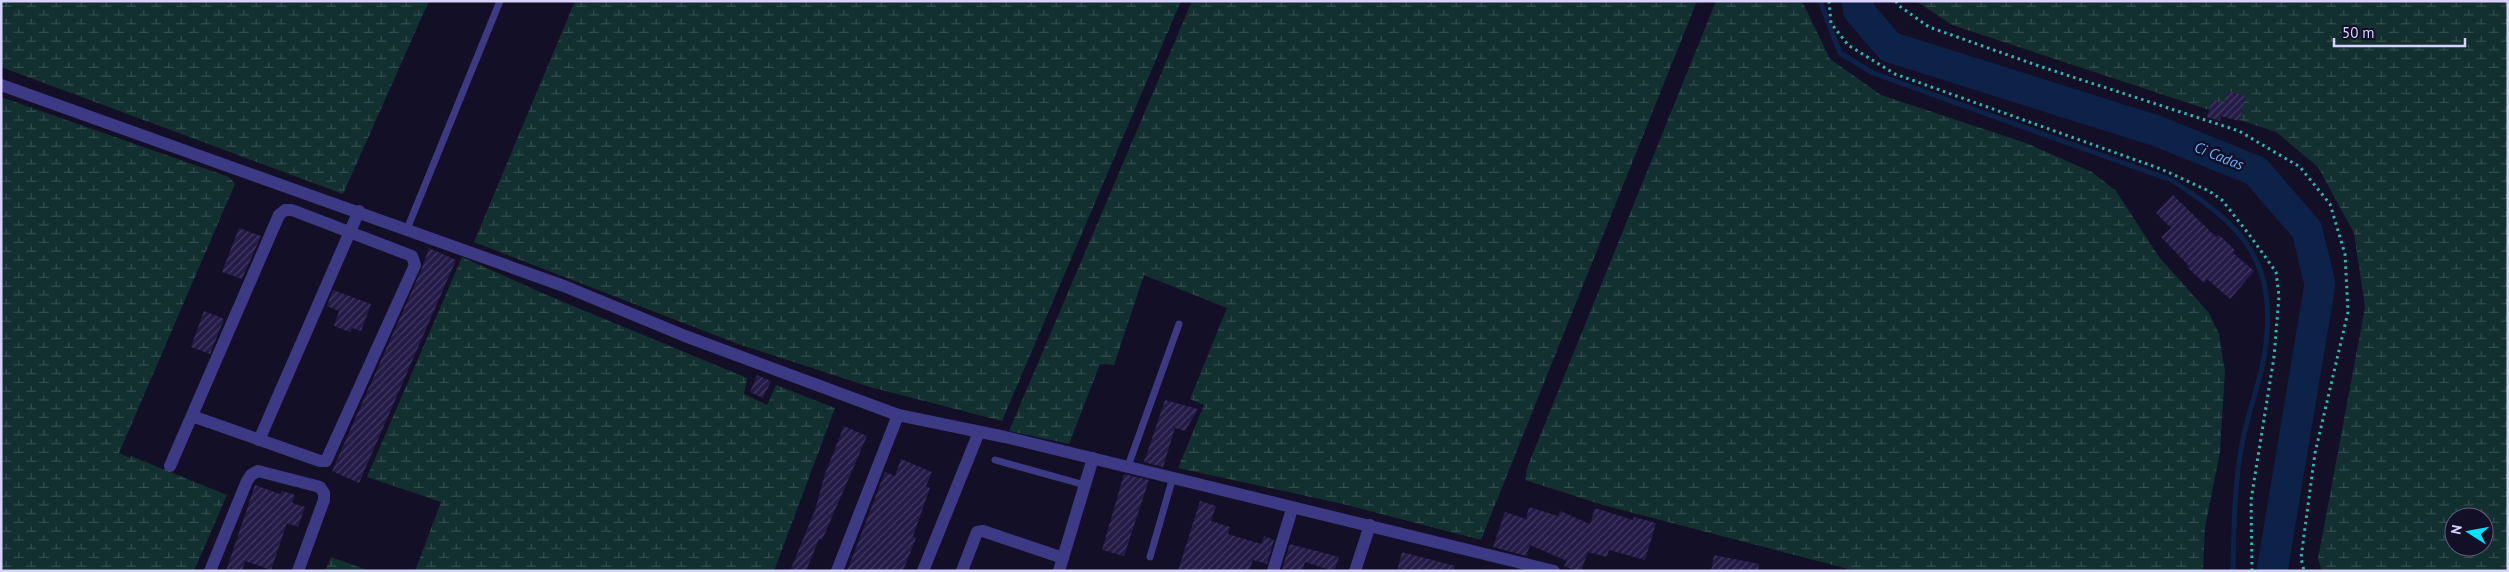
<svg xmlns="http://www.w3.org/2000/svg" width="2509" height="572" font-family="'PT Sans',sans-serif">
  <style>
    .wetland { fill: url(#wetland-marsh); fill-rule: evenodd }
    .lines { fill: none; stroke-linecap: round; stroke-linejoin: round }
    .stream { stroke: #0c2248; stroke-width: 5 }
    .river { stroke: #0c2248; stroke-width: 31 }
    .building { fill: url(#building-hatch) }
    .path { stroke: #2fb8b0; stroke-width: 3; stroke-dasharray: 2.5 4; stroke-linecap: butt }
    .service { stroke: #3d3a85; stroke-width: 7 }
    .minor { stroke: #3d3a85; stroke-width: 12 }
    .labels { text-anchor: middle; stroke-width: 5; stroke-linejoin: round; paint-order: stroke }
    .water-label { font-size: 15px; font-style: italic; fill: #62b6ff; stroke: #130f26 }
  </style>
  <defs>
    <pattern id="wetland-marsh" width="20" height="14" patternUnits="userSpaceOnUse" patternTransform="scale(1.25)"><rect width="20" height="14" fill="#12302f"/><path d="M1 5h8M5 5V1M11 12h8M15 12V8" fill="none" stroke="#344d4e"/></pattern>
    <pattern id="building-hatch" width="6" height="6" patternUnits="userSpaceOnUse" patternTransform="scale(1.25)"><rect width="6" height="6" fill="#241b47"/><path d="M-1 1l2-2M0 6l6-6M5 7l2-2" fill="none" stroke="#433b63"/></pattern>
  </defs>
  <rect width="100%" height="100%" fill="#130f26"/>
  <g class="wetland">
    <polygon points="1,1 429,1 343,194 1,67"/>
    <polygon points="575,1 1181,1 1002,421 870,387 738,344 474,242"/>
    <polygon points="1192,1 1697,1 1481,540 1343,504 1178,468 1204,405 1190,399 1227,308 1144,275 1114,365 1100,364 1069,444 1009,431"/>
    <polygon points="1716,1 1802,1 1830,59 1881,95 2026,143 2092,172 2116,191 2159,257 2209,313 2219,334 2225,371 2220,452 2205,528 2203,571 1856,571 1603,505 1525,480 1527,468"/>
    <path d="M1916,1H2508V571H2322L2318,559L2365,307L2354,233L2318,167L2276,132L1952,25ZM2454,517H2484V547H2454Z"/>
    <polygon points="1,97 229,177 235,184 119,453 130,458 131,456 227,495 194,571 1,571"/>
    <polygon points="462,257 549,296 747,378 744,394 767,405 776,385 835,408 774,571 415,571 441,502 367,477"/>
    <polygon points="331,557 370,571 325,571"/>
  </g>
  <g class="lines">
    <path class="stream" d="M1820,1L1840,53L1873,73L2171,180C2242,225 2278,260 2265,351C2261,380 2249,409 2243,439C2234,482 2234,527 2233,571"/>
    <polyline class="river" points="1857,1 1859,11 1890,47 2157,131 2256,171 2307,230 2320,284 2272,571"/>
  </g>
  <g class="building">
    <polygon points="2227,91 2246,96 2239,121 2221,116 2220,121 2207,117 2212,100 2224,103"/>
    <polygon points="2173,195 2216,237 2219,235 2235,250 2233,253 2254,271 2230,299 2207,279 2204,283 2188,268 2189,266 2161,237 2171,228 2156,213"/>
    <polygon points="239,228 261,236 242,279 222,272"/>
    <polygon points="429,248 456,260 359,483 332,471 422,268"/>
    <polygon points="333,290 371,304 361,331 352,328 350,332 334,326 339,311 327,306"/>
    <polygon points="204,311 224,319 210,354 191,347"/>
    <polygon points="757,375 771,381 763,398 750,392"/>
    <polygon points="1165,400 1198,409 1185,431 1175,428 1163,467 1144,462"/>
    <polygon points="844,426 867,436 822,540 819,539 806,571 790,571 815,510 825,474"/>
    <polygon points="901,459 932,472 926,486 930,488 913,536 916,538 903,571 847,571 885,472 895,476"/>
    <polygon points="1124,474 1149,480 1124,556 1102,550"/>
    <polygon points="255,485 280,494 282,491 295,495 292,503 305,507 298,527 287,523 271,570 245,561 242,571 226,571"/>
    <polygon points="1200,501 1216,506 1211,521 1230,527 1228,534 1261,544 1264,536 1274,540 1267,564 1253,560 1249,571 1178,571"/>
    <polygon points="1529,507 1558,516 1560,511 1590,524 1595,508 1633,520 1634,517 1656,523 1645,560 1609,550 1607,557 1588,552 1581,571 1576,571 1564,566 1567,561 1530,545 1526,556 1493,547 1505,512 1526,519"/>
    <polygon points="1290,544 1339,557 1334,571 1305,562 1302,571 1282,569"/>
    <polygon points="1402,552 1455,566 1454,571 1397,571"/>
    <polygon points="1714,555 1759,564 1758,571 1711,571"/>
  </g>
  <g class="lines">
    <g class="path">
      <polyline points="1829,1 1831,23 1848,45 1895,74 2161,169 2209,191 2222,200 2251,237 2276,272 2279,296 2274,357 2251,500 2252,571"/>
      <polyline points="1896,1 1898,5 1929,27 2039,66 2239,131 2300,167 2330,204 2345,254 2348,312 2315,453 2301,558 2304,571"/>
    </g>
    <g class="service">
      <polyline points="407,229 500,1"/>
      <polyline points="995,460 1085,485"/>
      <polyline points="1128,466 1179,324"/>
      <polyline points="1150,557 1173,477"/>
    </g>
    <g class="minor">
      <polyline points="1,85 564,286 685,336 898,415 1005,437 1554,571"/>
      <polyline points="259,440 359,211"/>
      <polyline points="170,466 279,215 285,210 292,210 412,256 415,265 326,461 320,461 192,416"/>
      <polyline points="210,571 247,481 251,475 258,471 320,487 324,493 324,500 298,571"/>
      <polyline points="837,571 898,415"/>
      <polyline points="923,571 979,432"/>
      <polyline points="962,571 977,532 983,531 1063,558"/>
      <polyline points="1059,571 1093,458"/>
      <polyline points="1273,571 1292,509"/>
      <polyline points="1355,571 1370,525"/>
    </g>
  </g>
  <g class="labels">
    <g class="water-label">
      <text transform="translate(2219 156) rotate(22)" y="5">Ci Cadas</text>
    </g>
  </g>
  <rect width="2509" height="572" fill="none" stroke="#d9d4ff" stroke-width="5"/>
  <g transform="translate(2469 532) rotate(281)"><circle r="24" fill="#130f26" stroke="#625e7d"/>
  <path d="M0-4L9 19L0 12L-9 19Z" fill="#00e5ff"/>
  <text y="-8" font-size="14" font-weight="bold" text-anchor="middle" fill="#d9d4ff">N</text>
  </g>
  <path d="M2334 38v8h131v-8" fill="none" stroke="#d9d4ff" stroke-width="2.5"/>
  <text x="2342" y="38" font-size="15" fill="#d9d4ff" stroke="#130f26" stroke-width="4" paint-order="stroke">50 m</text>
</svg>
